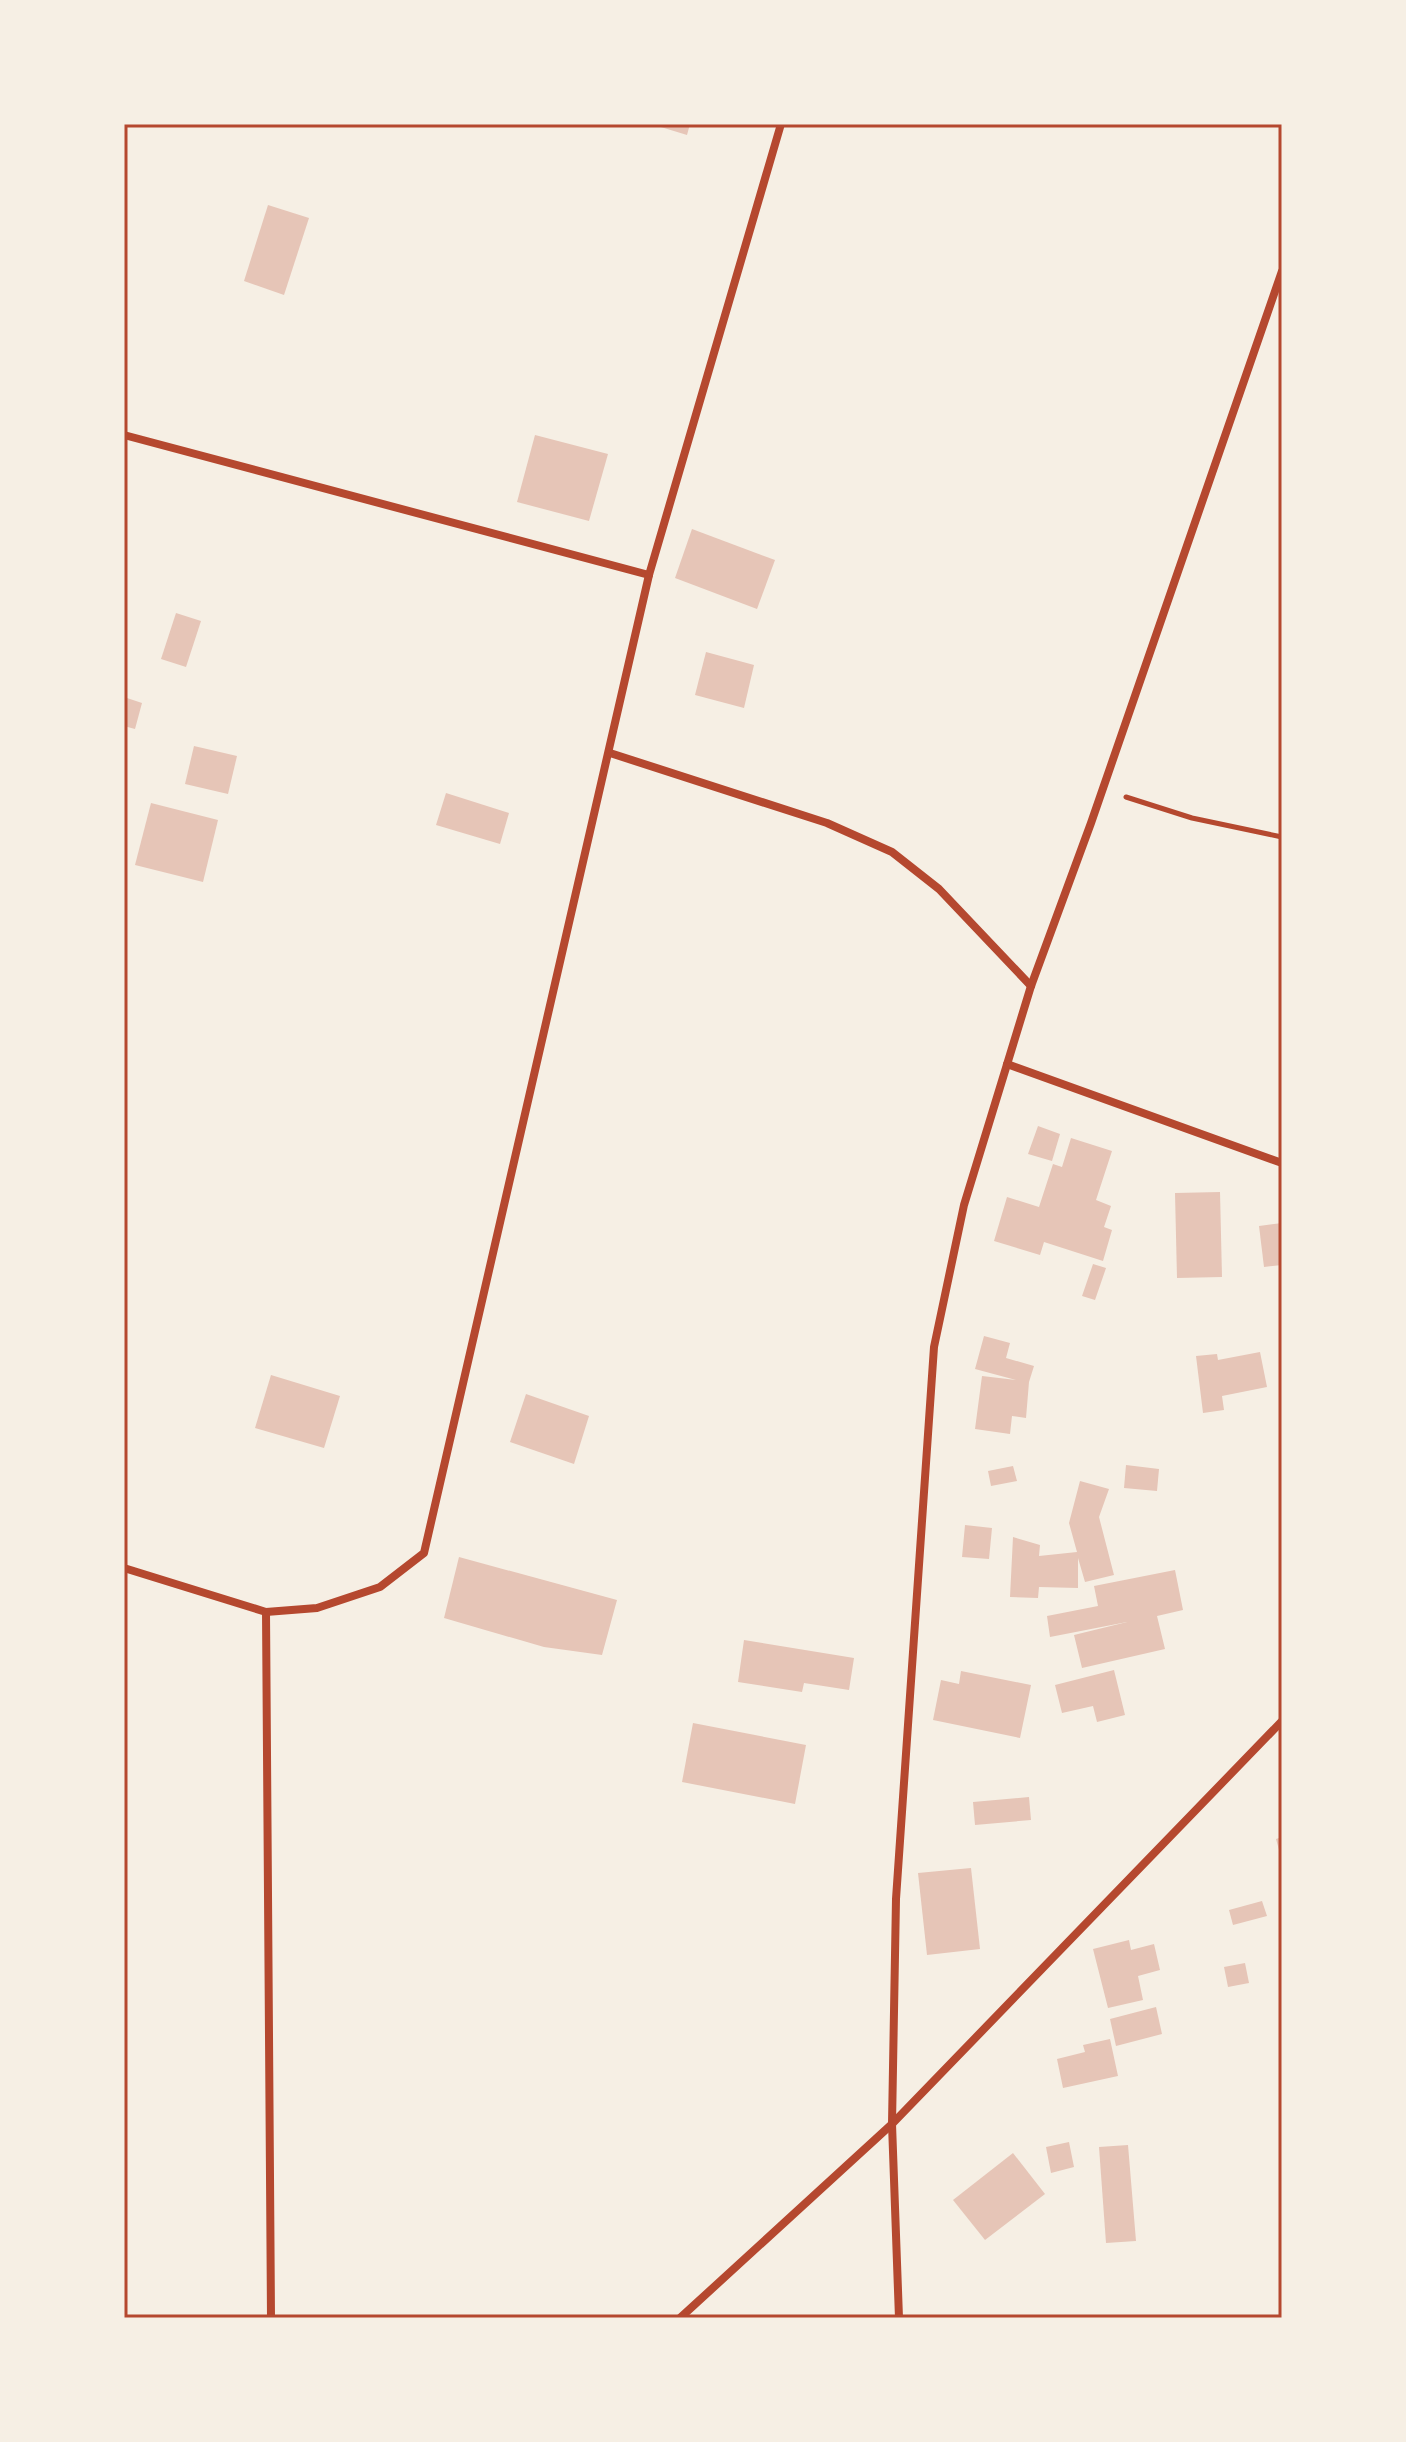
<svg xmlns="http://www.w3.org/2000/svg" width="1406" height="2442" font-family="Poppins,sans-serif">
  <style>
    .building { fill: #e6c5b7 }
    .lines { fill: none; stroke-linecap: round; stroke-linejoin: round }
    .path { stroke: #b5482f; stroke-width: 5 }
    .minor { stroke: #b5482f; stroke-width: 8 }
    .neatline { fill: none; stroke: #b5482f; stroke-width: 3 }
  </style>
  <rect width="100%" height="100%" fill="#f6efe4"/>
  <g class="building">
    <polygon points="651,124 690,124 687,135"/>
    <polygon points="268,205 309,218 284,295 244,281"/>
    <polygon points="535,435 608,454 589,521 517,502"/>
    <polygon points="692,529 775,560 757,609 675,578"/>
    <polygon points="176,613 201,621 186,667 161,659"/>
    <polygon points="706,652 754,665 744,708 695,695"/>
    <polygon points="124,697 142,703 135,729 124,726"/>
    <polygon points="194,746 237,756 228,794 185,784"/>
    <polygon points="446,793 509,813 500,844 436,825"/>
    <polygon points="151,803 218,820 203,882 135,865"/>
    <polygon points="1038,1126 1060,1134 1052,1161 1028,1154"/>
    <polygon points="1071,1138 1112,1151 1096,1200 1111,1206 1104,1227 1112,1230 1103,1261 1044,1242 1040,1255 994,1241 1007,1197 1039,1207 1053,1164 1062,1167"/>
    <polygon points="1220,1192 1222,1277 1177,1278 1175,1193"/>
    <polygon points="1282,1223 1282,1265 1264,1267 1259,1226"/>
    <polygon points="1093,1264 1106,1268 1095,1300 1082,1296"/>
    <polygon points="984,1336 1010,1343 1006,1358 1034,1366 1029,1382 1026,1418 1012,1416 1010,1434 975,1429 982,1376 1016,1380 975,1369"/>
    <polygon points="1260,1352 1267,1387 1222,1396 1224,1410 1203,1413 1196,1356 1217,1354 1218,1360"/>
    <polygon points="271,1375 340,1396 324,1448 255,1428"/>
    <polygon points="526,1394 589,1416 574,1464 510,1442"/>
    <polygon points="1126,1465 1159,1469 1157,1491 1124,1488"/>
    <polygon points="1013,1466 1017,1481 991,1486 988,1471"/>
    <polygon points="1080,1481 1109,1489 1099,1517 1114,1575 1085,1582 1078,1558 1078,1588 1039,1587 1038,1598 1010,1597 1013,1537 1040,1545 1039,1556 1077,1552 1069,1523"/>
    <polygon points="965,1525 992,1528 989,1559 962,1557"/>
    <polygon points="459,1557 617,1600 602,1655 544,1647 444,1618"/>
    <polygon points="1175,1570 1183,1610 1157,1616 1165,1649 1082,1668 1074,1635 1127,1622 1050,1637 1047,1616 1098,1606 1094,1586"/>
    <polygon points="744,1640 854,1658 849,1690 804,1683 802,1692 738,1682"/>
    <polygon points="1114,1670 1125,1715 1097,1722 1093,1706 1062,1713 1055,1685"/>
    <polygon points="961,1671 1031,1685 1020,1738 933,1720 941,1680 959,1684"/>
    <polygon points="693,1723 806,1745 795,1804 682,1782"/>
    <polygon points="1029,1797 1031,1820 975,1825 973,1802"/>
    <polygon points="1282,1837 1282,1857 1281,1857 1276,1839"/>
    <polygon points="971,1868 980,1949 927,1955 918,1873"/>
    <polygon points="1262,1901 1267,1916 1233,1925 1229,1910"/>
    <polygon points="1129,1940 1131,1950 1154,1944 1160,1970 1138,1976 1143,2000 1108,2008 1093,1949"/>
    <polygon points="1245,1963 1249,1983 1228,1987 1224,1967"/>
    <polygon points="1156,2007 1162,2034 1116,2046 1110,2019"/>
    <polygon points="1110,2039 1118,2076 1063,2088 1057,2059 1085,2052 1083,2045"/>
    <polygon points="1069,2142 1074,2167 1051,2173 1046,2147"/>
    <polygon points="1128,2145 1136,2241 1106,2243 1099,2147"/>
    <polygon points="1013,2153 1045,2194 985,2240 953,2200"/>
  </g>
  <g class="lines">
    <polyline class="path" points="1126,797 1192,818 1282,837"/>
    <g class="minor">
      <polyline points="124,435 649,575"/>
      <polyline points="610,753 827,823 892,852 939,889 1031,986"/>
      <polyline points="1007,1064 1282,1163"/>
      <polyline points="124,1568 266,1612 317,1608 380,1587 424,1553 649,575 781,124"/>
      <polyline points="266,1612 271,2318"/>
      <polyline points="680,2318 892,2124 1282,1721"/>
      <polyline points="899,2318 892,2124 896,1899 934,1347 964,1205 1031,986 1091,823 1282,271"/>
    </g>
  </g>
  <rect width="1406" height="2442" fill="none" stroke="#f6efe4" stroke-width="252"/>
  <rect x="126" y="126" width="1154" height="2190" class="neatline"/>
</svg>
